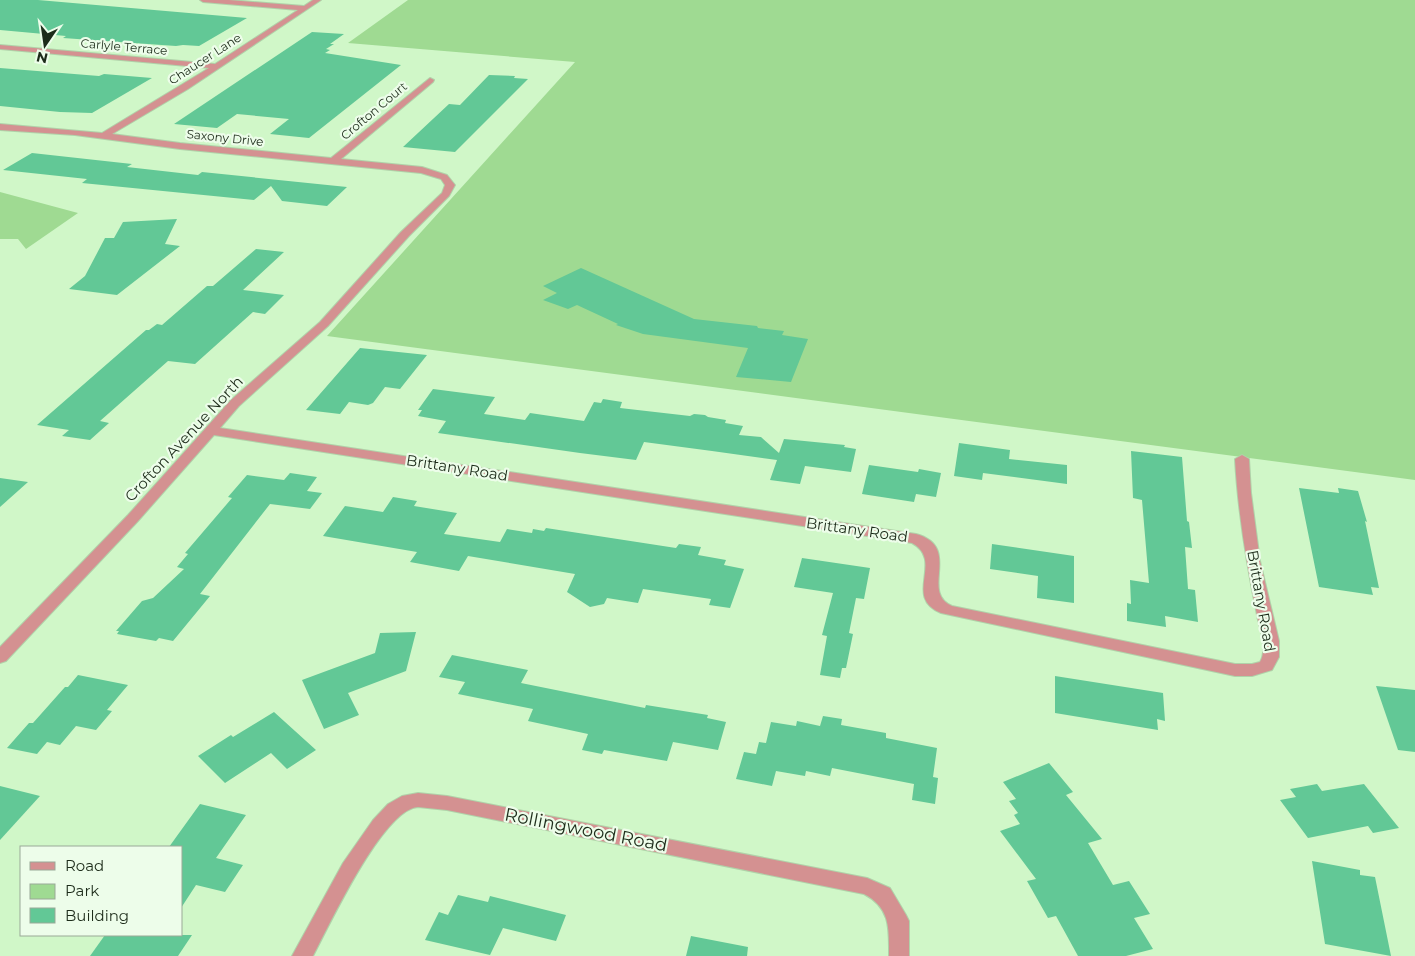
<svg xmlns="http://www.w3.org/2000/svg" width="1415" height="956" font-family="Montserrat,sans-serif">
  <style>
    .green { fill: #9fda92 }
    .building { fill: #62c896 }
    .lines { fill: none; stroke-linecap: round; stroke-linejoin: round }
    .minor-casing { stroke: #b0d2a9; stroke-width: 2 }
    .minor { fill: #d49191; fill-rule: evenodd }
    .labels { text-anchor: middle; stroke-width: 4.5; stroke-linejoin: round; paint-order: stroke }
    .far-street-label { font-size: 12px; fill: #1d2c1a; stroke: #edfdea }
    .street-label { font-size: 15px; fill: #1d2c1a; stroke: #edfdea }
    .near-street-label { font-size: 18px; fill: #1d2c1a; stroke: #edfdea }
  </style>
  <rect width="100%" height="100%" fill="#d0f7c8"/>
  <g class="green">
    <polygon points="408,0 1415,0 1415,480 327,336 575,62 348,43"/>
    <polygon points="0,192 78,213 26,249 18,239 0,239"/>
  </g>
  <g class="building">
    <polygon points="0,0 38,0 247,18 199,46 183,45 176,46 63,38 66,36 0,30"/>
    <polygon points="312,32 344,34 330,44 334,44 326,49 330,50 325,53 401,65 309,138 270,134 289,119 237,114 217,128 174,124"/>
    <polygon points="0,68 99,76 104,74 152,78 92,113 60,112 0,106"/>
    <polygon points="489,75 515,76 514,78 528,79 455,152 403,147 449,104 460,105"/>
    <polygon points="32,153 132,164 127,167 198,175 202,172 347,187 327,206 282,201 271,186 254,200 82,183 87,179 3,170"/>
    <polygon points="177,219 165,244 180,246 117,295 69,289 85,276 105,238 114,238 123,222"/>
    <polygon points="256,249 284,252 243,290 284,295 265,314 253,312 195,364 168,361 100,421 109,423 90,440 62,436 69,430 37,425 146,330 149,330 157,324 162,325 207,286 213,286"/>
    <polygon points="581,268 694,319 757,326 758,328 784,331 782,335 808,339 791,382 736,377 748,348 643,334 616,325 618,324 577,305 568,309 543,300 557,293 543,286"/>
    <polygon points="360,348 427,355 400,389 385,387 373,403 368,405 349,402 340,414 306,410"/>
    <polygon points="433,389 495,397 484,414 525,420 530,413 584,421 594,402 601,403 603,399 622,402 620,408 690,416 694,414 705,415 708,417 726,420 725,423 743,426 739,435 761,437 779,453 784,439 845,445 844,447 856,449 851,472 805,466 800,484 770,480 777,460 712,451 644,442 636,460 580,453 438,433 446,421 418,416 422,410 418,410"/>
    <polygon points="959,443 1010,450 1009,459 1067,465 1067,484 983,473 982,480 954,476"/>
    <polygon points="1131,451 1182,457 1187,521 1189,522 1192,548 1185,547 1188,589 1195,590 1198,622 1165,616 1166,627 1127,621 1127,603 1131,604 1130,580 1149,583 1142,500 1133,498"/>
    <polygon points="869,465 918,472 919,469 941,473 936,497 916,494 914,502 862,494"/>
    <polygon points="290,473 317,477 307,491 322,493 310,509 270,504 200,594 210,596 173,641 159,638 156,641 117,634 119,631 116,631 142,601 153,598 184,569 177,567 188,554 185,553 232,498 228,497 247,475 284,480"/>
    <polygon points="0,478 28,482 0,507"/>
    <polygon points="1299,488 1339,493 1338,488 1358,491 1367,522 1365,521 1379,588 1371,587 1373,595 1319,587"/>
    <polygon points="393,497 417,501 414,506 457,513 444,534 500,542 507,529 532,533 533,529 544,531 546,528 676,548 679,544 701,547 698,555 726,560 724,565 744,569 730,608 709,605 711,599 643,589 638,603 607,598 604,604 590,607 567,592 575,574 468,556 459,571 410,562 417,552 323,536 345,506 383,512"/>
    <polygon points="992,544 1074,556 1074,603 1037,598 1038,576 990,569"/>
    <polygon points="802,558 870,568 864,599 856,598 849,633 853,634 846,668 842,668 840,678 820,675 827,636 822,635 833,593 794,587"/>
    <polygon points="416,632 406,671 348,693 359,715 324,729 302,680 375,653 380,633"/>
    <polygon points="452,655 528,670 521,683 645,708 646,705 708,715 707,718 726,722 718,750 673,742 667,761 604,750 602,754 582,750 588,734 528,721 533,709 458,694 465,682 439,677"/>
    <polygon points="78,675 128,685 107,710 112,711 96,730 76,726 60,745 47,742 37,754 7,748 29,723 33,723 65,687 68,687"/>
    <polygon points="1055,676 1163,693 1165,721 1157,719 1158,730 1055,713"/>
    <polygon points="1376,686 1415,690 1415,752 1398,750"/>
    <polygon points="274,712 316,750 287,769 271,753 225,783 198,756 231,735 233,737"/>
    <polygon points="823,716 842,719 841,725 886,733 886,738 937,748 933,777 938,778 935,804 912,800 914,784 832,768 830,776 806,771 805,776 776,771 772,786 736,779 744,752 756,754 759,742 766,743 771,722 796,726 797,721 820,726"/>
    <polygon points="1049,763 1073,792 1066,795 1102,839 1088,843 1113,885 1129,881 1150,914 1134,918 1153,949 1126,956 1078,956 1056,916 1048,918 1027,881 1036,879 1000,831 1020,824 1014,815 1018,813 1009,801 1016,799 1003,782"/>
    <polygon points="1317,784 1322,791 1364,784 1399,828 1373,833 1368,826 1308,838 1280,800 1296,797 1290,789"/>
    <polygon points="0,786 40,796 0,840"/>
    <polygon points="200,804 246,815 216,858 243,865 225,892 196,885 181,908 181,847 169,847"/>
    <polygon points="1312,861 1360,870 1360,875 1375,877 1391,956 1325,944"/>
    <polygon points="458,895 488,902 490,896 566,915 556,941 503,928 490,955 425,940 439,912 448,915"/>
    <polygon points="105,935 192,935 178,956 90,956"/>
    <polygon points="691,936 748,947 747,956 686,956"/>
  </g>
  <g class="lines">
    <g class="minor-casing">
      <g id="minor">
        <path d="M200,0H229L304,6L313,0H321L188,89L112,134L180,143L331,158L430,78L434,80L433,82L341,159L422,167L447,175L455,185L449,196L409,236L328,326L239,406L220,428L916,534C963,547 919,592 952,606L1235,664H1252L1260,662C1267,650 1261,633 1258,620C1247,567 1238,514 1235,459L1242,455L1249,459L1251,493L1260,561L1279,641V657L1272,670L1252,676H1235L941,613C902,597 945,561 912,543L214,435L138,521L6,661L0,663V647L128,515L231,400L320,322L401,232L442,193L445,185L441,179L421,173L180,149L75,135L0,130V124L102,133L209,68L0,49V45L215,64L298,10L203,2Z"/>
        <path d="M418,793L447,796L867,878L890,888L906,915L909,921V956H889C889,929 891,908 864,894L447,810L418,807C383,809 329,926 313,956H292L343,863L373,820L388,804L402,796Z"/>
      </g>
    </g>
    <use href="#minor" class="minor"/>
  </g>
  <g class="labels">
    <g class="far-street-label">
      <text transform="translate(124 47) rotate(5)" y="4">Carlyle Terrace</text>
      <text transform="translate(205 59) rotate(-33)" y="4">Chaucer Lane</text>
      <text transform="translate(374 111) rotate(-40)" y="4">Crofton Court</text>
      <text transform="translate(225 138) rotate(6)" y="4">Saxony Drive</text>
    </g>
    <g class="street-label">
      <text transform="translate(184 439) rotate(-47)" y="5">Crofton Avenue North</text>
      <text transform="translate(457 468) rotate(9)" y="5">Brittany Road</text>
      <text transform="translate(857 530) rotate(8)" y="5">Brittany Road</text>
      <text transform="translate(1261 601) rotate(80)" y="5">Brittany Road</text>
    </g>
    <g class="near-street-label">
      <text transform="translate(586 830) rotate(11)" y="6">Rollingwood Road</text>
    </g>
  </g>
  <rect x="20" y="846" width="162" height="90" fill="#edfdea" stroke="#9aa997"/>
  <rect x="30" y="862" width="25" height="8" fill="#d49191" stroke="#9aa997"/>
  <text x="65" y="871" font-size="15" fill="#1d2c1a">Road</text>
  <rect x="30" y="884" width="25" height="15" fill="#9fda92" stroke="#9aa997"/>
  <text x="65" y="896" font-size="15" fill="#1d2c1a">Park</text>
  <rect x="30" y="908" width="25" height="15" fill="#62c896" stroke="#9aa997"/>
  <text x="65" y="921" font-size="15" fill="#1d2c1a">Building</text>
  <g transform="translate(45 45) rotate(193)" stroke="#edfdea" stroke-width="4" paint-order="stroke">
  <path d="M0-4L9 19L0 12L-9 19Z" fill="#1d2c1a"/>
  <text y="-8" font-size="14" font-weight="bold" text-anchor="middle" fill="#1d2c1a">N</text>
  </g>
</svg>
